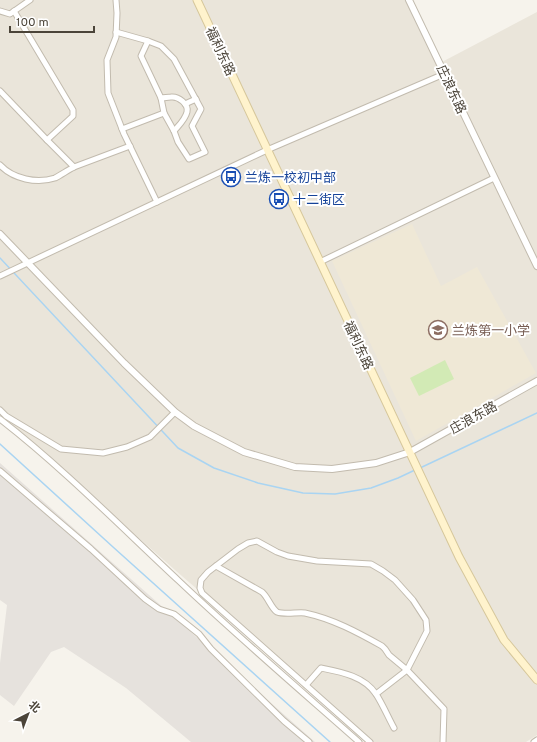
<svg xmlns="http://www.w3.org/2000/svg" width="537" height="742" font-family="Overpass,'Noto Sans SC',sans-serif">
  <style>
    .residential { fill: #eae5da }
    .industrial { fill: #e6e2dd }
    .education { fill: #efe8d6 }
    .green { fill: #d2eab5 }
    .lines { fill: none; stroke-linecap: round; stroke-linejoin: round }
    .stream { stroke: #a9d4f2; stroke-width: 1.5 }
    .minor-casing { stroke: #c2bbae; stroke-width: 7 }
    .tertiary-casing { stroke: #c2bbae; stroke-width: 8 }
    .secondary-casing { stroke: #d6c79b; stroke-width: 9 }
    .minor { stroke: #fff; stroke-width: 5 }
    .tertiary { stroke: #fff; stroke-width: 6 }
    .secondary { stroke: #fff3cd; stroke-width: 7 }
    .labels { text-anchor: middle; stroke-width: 4; stroke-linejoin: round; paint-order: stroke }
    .street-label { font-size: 13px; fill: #4b4439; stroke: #fff }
    .transit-label { font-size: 13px; fill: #164399; stroke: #fff; text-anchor: start }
    .education-label { font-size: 13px; fill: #785e54; stroke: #fff; text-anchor: start }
  </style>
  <rect width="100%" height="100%" fill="#f6f3ec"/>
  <polygon class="residential" points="0,0 409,0 440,63 537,12 537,735 526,742 373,742 175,570 0,415"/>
  <polygon class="industrial" points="0,463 315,742 191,742 126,688 64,647 51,652 14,706 0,695 0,663 7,605 0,600"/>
  <polygon class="education" points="412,224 441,286 477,267 536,373 416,441 332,261"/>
  <polygon class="green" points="445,360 454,379 419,396 410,378"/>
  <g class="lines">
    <g class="stream">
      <polyline points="0,258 178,448 214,468 258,483 303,493 335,494 371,488 398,478 415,470"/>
      <polyline points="0,444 113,547 330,742"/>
      <polyline points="420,468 537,413"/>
    </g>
    <g class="minor-casing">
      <g id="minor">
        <polyline points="116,0 117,13 116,37 107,60 108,93 124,134 157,202"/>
        <polyline points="0,11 10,14 30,0"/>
        <polyline points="116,32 148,41 141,56 161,98 164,113 122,129"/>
        <polyline points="148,41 161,46 174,59 201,109 192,126 205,152 189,159 178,142 174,131 164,113"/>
        <polyline points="0,91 47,140 73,116 73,110 14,11"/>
        <path d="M161,98C164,98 168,97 171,97C178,96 189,104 187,112C185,120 179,125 174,131"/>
        <polyline points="185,104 196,99"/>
        <polyline points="47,140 74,167 130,146"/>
        <path d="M0,165C13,179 37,184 55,178C61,175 68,170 74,167"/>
        <polyline points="320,262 494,178"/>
        <polyline points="0,276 267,150 444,74"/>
        <polyline points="0,410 6,416 61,449 103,453 127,447 150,437 175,412"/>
        <path d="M0,419C63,468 120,526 179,581C237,636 299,689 359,742"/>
        <polyline points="0,471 91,549 145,599 159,609 174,614 199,634 211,649 284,721 309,742"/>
        <path d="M216,566L262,592C268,597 271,608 277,612C285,615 297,612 305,613C333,619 357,632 382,646L385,649L389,655L407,670L444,709L443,742"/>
        <path d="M306,685L321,668C341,672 364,676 376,694C383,705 388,717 394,728"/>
        <polyline points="370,742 202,593 200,588 201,580 208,572 238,549 248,543 257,541 277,552 288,556 317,561 371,564 383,571 395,580 413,600 426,620 427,631 407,670 376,694"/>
        <polyline points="534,742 537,740"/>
      </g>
    </g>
    <g class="tertiary-casing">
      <g id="tertiary">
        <polyline points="409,0 537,266"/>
        <polyline points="0,234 124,363 175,412 194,426 244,452 295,467 332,469 376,463 410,452 537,381"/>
      </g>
    </g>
    <g class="secondary-casing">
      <polyline id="secondary" points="197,0 459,557 504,640 537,680"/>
    </g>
    <use href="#minor" class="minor"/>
    <use href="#tertiary" class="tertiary"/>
    <use href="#secondary" class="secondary"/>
  </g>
  <defs>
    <g id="bus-ring" transform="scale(1)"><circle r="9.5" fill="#fff" stroke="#1a4fb4" stroke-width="1.5"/><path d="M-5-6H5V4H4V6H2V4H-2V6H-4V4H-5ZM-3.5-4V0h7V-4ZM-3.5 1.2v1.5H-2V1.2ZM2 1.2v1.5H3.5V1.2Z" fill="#1a4fb4"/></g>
    <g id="school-ring" transform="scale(1)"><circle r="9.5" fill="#fff" stroke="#8d6e63" stroke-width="1.5"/><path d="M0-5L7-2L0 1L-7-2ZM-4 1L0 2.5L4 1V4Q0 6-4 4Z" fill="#8d6e63"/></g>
  </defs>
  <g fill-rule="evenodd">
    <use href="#bus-ring" x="231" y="177"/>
    <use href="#bus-ring" x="279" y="199"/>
    <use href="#school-ring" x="438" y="330"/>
  </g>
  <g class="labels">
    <g class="street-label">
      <text transform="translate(221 51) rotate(65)" y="5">福利东路</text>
      <text transform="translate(452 89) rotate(65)" y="5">庄浪东路</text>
      <text transform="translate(359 345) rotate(65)" y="5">福利东路</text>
      <text transform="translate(473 417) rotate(-29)" y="5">庄浪东路</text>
    </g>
    <g class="transit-label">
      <text x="245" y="182">兰炼一校初中部</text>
      <text x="293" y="204">十二街区</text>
    </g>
    <g class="education-label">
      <text x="452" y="335">兰炼第一小学</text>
    </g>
  </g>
  <g transform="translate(28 714) rotate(42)" stroke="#ffffff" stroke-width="3" paint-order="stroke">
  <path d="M0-3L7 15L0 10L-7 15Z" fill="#4b4439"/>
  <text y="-6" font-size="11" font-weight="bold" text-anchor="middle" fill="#4b4439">北</text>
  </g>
  <path d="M10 26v6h84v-6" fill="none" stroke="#4b4439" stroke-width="2"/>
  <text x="16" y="26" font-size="12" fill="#4b4439" stroke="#ffffff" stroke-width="3" paint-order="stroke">100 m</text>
</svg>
